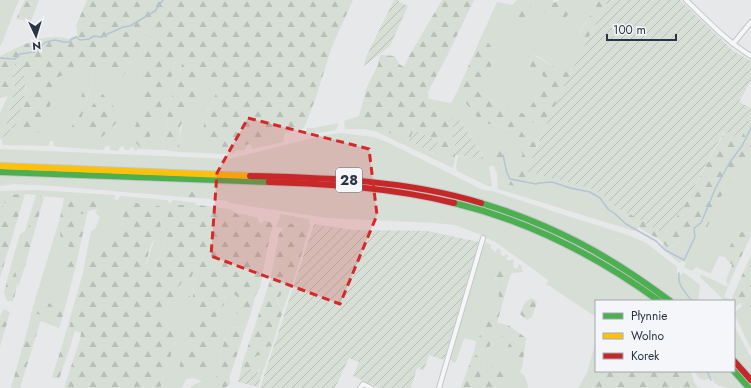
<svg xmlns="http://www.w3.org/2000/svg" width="751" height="388" font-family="Jost,sans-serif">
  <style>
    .grass { fill: #d6ded6; fill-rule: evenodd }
    .forest { fill: url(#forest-firs) }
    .garden { fill: url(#garden-furrows) }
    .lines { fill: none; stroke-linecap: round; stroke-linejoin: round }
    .stream { stroke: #b4c4d5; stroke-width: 1.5 }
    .street-casing { stroke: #c4c6c8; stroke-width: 6 }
    .fast-casing { stroke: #c2c5c8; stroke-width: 8 }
    .slow-casing { stroke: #c2c5c8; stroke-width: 8 }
    .jam-casing { stroke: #c2c5c8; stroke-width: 8 }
    .street { stroke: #f5f6f7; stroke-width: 4 }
    .fast { stroke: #4caf50; stroke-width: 6 }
    .slow { stroke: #ffc107; stroke-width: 6 }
    .jam { stroke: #c62828; stroke-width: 6 }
    .marked { fill: #d62828; fill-opacity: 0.2; stroke: #d62828; stroke-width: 3; stroke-dasharray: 8 5; stroke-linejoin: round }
    .labels { text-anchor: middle; stroke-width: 3.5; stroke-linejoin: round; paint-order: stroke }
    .shield { fill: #f4f6f9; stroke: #676e7b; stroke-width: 1 }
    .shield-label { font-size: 14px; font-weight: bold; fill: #2b3445 }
  </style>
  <defs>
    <pattern id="forest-firs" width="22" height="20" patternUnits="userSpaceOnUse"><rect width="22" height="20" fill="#d6ded6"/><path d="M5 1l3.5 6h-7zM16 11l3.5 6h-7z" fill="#b8bfb9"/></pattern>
    <pattern id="garden-furrows" width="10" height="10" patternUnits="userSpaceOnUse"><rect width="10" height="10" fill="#d6ded6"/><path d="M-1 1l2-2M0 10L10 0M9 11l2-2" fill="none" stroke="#b8bfb9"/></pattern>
  </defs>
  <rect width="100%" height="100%" fill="#e6e8ea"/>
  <g class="grass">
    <polygon points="0,0 19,0 1,45 0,45"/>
    <polygon points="517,0 522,0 516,15 518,20 531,7 526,0 540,0 542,4 547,6 542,11 572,0 571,0 599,0 579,34 586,42 572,71 564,63 557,69 539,57 532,54 529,66 536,69 546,79 526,115 478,92 480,83 498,55 482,35 497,2 512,5"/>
    <path d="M151,26L154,28L146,48L139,79L143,105L138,119L163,103L168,94L177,51L183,54V61L175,88L167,110L168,125L162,141L164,150L139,149L135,151L134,148L130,147L129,150H125L123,146L120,147L118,151L110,150V146H106L103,150L61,147L54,146L53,141H50L48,146L3,145L2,144V142H6L26,88L24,75L26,77L33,79L17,127L60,76L74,66L83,71H109L122,78L131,64L138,60L145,36ZM89,76L93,77L86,103L70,134L78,105ZM100,91L109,103L107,131L102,137L90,110L97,96Z"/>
    <path d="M203,77L212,83L217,92L207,111L227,148L232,137L245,145H247L246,148L244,150L235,151V153L232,154L230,149L229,150L228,154L179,152C180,131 182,112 197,97L196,90Z"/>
    <polygon points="13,87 13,96 3,140 0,139 0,113 8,96 0,98 0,88"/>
    <polygon points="457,92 481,122 512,130 516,128 523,154 513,168 501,181 509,185 522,187 529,176 534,172 596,190 602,194 615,207 639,227 634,231 498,189 497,174 494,166 489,166 492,185 490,187 457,171 456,166 458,156 485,158 458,118 453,117 448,122 429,102 429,99 451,103"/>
    <path d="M350,119C373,123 397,135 417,145C428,150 437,157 448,160L455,157L453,168L377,132L365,129H345L344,121Z"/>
    <polygon points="540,120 547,123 538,141 530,142 523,134 520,127"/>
    <polygon points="339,123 336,130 305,135 307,128 313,128"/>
    <polygon points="278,130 285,132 283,142 253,149 250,144 274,139"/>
    <polygon points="340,133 373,137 387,142 483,190 492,191 561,214 628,235 646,243 677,267 677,273 681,275 683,272 700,285 698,301 675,301 654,284 612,257 576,237 548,224 497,204 435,188 389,181 333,176 0,163 0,149 229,159 320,136"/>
    <polygon points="751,151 751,234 741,230 736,234 725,257 719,256 711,273 709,273 696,267 692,271 689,270 684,267 686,263 682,261 679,263 661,247 664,243 669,248 679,242 690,231 705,232 722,195"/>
    <path d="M0,175C83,179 166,182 249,185C325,188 405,189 479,212C543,232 600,262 654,301H596V317L548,285L546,286L548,280L497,243L479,234L455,225L435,223L328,218L248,206L231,203L227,201L210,199L207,196L184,193L183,197L54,186L15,184L0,186Z"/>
    <polygon points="37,190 113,195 115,196 114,199 118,200 120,196 167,200 169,203 170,203 173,200 196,203 195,205 185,205 173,221 175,228 168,233 157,263 157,269 150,268 146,265 156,235 161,229 160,220 164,210 129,202 125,203 122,224 110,241 96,249 69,329 68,337 70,339 75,330 70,347 61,349 83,273 91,231 95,229 100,217 95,213 104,197 68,197 64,198 40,196 22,262 25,266 18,287 15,270 11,265 20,234 25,231 36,195 25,194 1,195 8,207 6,208 0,205 0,191"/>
    <polygon points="67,211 87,215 84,228 75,227 68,215"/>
    <polygon points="281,214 309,219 310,226 287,223 283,228 276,227"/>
    <polygon points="60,218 64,226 65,246 73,247 69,272 76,265 66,304 58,302 49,307 35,300"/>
    <path d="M486,242L491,245V248L495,252L498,248L501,251L500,254L504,257L506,254L508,256L506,259L510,261L512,259L514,260L513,267L517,269L519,264L522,266V270L524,272L512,273L510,276L505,270L495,278C499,289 502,299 496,310L489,313L482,332L476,341L464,338L456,362L453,363L450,358L482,249Z"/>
    <path d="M192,273L195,274L193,293L200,305L179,374L190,369L196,370C209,355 216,345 219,325L216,319C219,308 222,299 231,292L240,298L241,314L252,309L246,327L229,328L219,357L221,366L218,375L211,380L209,388H191V386L202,381L192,378L186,379L182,388H160L180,328L165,321L167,307L170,298H175L183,293L177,289L182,282Z"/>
    <polygon points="286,273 292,280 294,279 283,310 276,300 281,295"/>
    <polygon points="701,274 728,287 724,297 731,300 742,301 751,310 751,349 734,313 742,306 740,303 734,308 734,301 725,301 700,277"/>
    <polygon points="31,314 38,314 61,322 59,328 41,321 40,323 34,324 27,331 30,320"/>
    <path d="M494,322L508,325L503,335L512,347L509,341L513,335L518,337L516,344V371C525,372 527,380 528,388H501L507,371L486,373L483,388H476L484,366L483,360L477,356L474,351L475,347L486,352L490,347Z"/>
    <polygon points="734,325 751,358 751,376 734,357"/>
    <polygon points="596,341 596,352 591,371 591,388 578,388 587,373"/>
    <polygon points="272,346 261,377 257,376 260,368 256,360 256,356 266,347"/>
    <polygon points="694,371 729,371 745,388 730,388 717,385 717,384 714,383 712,378 704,380 699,378"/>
  </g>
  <g class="forest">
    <polygon points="25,0 39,0 31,21 16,19"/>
    <path d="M87,0H353L332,46L316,97L304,128L288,133L278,130L274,139L245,145L232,137L227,148H223L203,138C203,119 208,108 217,92L212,83L203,77L196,90L197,97L196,103L191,104L180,127L179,152L164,150L162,141L168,126L167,110L175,88L183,61V54L177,51L168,94L163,103L147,143L142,149L131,138L143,105L139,79L146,48L154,28L151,26L145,36L138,60L131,64L122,78H114L108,71H83L74,66L69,74L60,76L41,133L17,127L33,79L26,77L15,64L13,87L0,88V56C22,46 44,32 68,39L78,35L76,26Z"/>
    <polygon points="442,0 474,0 447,56 428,92 429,102 454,128 455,157 448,160 440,158 435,154 438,141 414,130 409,141 361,121 350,119 359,116 367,87 378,65 380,55 395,56 399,64 404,67 408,58"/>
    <polygon points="522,0 526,0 531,7 532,12 518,21 516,15"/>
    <polygon points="540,0 553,0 553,3 560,0 572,0 574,8 564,19 541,11 546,6 542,5"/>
    <polygon points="599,0 608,0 586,42 579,35"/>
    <polygon points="482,35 498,55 480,83 478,92 526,115 546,79 536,69 529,66 532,54 557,69 564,63 572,71 547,123 540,120 520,127 523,134 530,142 538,141 528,170 534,172 529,176 522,187 509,185 501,181 513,168 523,154 517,146 516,128 513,130 481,122 457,92"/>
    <polygon points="89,75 93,76 79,127 75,135 70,134 78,105"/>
    <polygon points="100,91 118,112 117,122 102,137 85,132 90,110"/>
    <polygon points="751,117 751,151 722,195 705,232 690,231 679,242 668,248 660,240 643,230 615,207 636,217 684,206 725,131 741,138"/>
    <polygon points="483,147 499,148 506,151 507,163 502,166 494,166"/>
    <polygon points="186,189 205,191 207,196 210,199 183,197"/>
    <polygon points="25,194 0,278 0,205 6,208 8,207 7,204 1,200 1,195"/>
    <polygon points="40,196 44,197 25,266 22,262 27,231"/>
    <polygon points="68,197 104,197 109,198 110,207 107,211 97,209 88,211 87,215 67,211 68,215 74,220 75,227 84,228 76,265 69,272 60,266 73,248 61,244 60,231 64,226 60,218 64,198"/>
    <path d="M129,202L159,206L164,210L160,220L161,229C153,238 148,252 146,265L150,268L157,269V263L168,233L174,228L173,221L167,218L170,209L175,205H198L230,209L237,214H244L258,218V222L262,223L264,220L272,223L273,226L270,236L260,287L255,297L252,309L241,314H237L233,306L234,302L239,298L231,292L224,298V305L218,310L216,319L219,325L217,340L209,356V363L206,368C196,370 188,369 179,374L180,364L200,305L193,297L195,274L193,273L189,283L182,282L177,289L190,296V300C182,303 177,298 170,298L167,307L165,321L180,328L160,388H64L80,339L81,333L75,331L70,339L68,338C71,311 87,275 96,249L110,241L122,224L125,203Z"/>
    <polygon points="287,223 310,226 294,279 292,281 286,274 281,295 276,300 278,304 283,310 272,346 266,347 262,354 256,356 256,360 260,362 260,368 258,371 242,367 242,364 270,281 279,234"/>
    <polygon points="741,230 751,235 728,286 726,280 732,265 725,257 736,234"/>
    <polygon points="751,255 751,310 742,301 731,300"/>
    <path d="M11,265C20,275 17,289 13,301H7L4,293Z"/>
    <path d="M497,270H505L510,276L497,323H494L490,346L486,352L475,347L476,341L482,332L489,313L496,310C504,293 493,285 497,270Z"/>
    <polygon points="532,298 537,302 532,317 527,320 520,314 525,302"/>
    <polygon points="35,300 48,307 48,304 58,301 66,304 61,322 38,314 31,314"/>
    <polygon points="4,309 10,312 0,347 0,317 1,314"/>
    <polygon points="40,323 20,388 11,388 27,331 34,324"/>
    <path d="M508,325L526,338L522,368L520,372L516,371C512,361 515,347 518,337L513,335L509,341L512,347L511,359H506L504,349L500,346L503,335Z"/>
    <polygon points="246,327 229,379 230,380 230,384 225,388 209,388 211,380 218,375 221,366 219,357 229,328"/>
    <polygon points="70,347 59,379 52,377 61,349"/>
    <polygon points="474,351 477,356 483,360 484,366 476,388 461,388"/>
    <polygon points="596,352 596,371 691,371 694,382 699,388 591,388 591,371"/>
    <polygon points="492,366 500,366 507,371 501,388 483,388 486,373"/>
  </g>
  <g class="garden">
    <polygon points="394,0 399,0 399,2 408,6 390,46 364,66 366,57"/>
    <path d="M608,0H680L732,50L751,61V80L739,102L751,108V117L741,138L724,131L684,206L665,235L636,217L615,207L602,194L596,190L527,171C549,112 579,56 608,0Z"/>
    <path d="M15,64H25L22,71C31,84 19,114 15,128H11L6,143L2,142L13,96Z"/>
    <polygon points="453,117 458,118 485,159 455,155 454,128 448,122"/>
    <polygon points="414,130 438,141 435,154 409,141"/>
    <polygon points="314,224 354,230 427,231 479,242 444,360 429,355 424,370 417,368 411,388 379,388 353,376 359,362 349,358 335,388 260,388"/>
    <polygon points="242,367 258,371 257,376 261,377 258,387 238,382"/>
  </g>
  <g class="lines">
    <g class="stream">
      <polyline points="0,58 15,59 20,54 34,52 46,42 55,40 64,42 69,42 72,39 76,37 80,40 89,39 94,36 101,37 123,27 130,26 155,11 163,0"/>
      <polyline points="503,155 507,173 510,179 536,184 539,183 552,182 570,188 590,192 600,198 608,209 614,213 626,224 656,241 665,250 684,260 695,237 694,228 701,223 716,187 730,162 742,146 751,128"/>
      <path d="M679,273C677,285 685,292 692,301"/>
      <polyline points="707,371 711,380"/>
    </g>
    <g class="street-casing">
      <g id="street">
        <path d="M686,0C707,20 726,41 751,56"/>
        <polyline points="733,44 751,22"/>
        <polyline points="360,388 363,384 371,388"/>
        <polyline points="439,388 483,238"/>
      </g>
    </g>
    <g class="fast-casing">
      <g id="fast">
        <polyline points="0,172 269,182"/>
        <path d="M454,203C529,221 597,256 659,301"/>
        <path d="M481,203C554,225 610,256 670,301"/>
        <polyline points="734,371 749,388"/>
      </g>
    </g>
    <g class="slow-casing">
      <polyline id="slow" points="0,166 250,176"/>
    </g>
    <g class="jam-casing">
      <g id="jam">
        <path d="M250,176C328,178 406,180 481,203"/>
        <path d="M269,182C332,184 393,188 454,203"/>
        <polyline points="734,361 751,380"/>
      </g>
    </g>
    <use href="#street" class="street"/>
    <use href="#fast" class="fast"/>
    <use href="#slow" class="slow"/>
    <use href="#jam" class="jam"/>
  </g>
  <path class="marked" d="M248,118L369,149L377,215L340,304L211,256L217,173Z"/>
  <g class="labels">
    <rect class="shield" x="336" y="168" width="26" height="24" rx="3"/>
    <g class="shield-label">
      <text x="349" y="185">28</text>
    </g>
  </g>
  <rect x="595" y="300" width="140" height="72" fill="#f4f6f9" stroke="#a4a8b1"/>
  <rect x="603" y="313" width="20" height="6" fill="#4caf50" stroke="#a4a8b1"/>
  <text x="631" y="320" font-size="12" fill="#2b3445">Płynnie</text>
  <rect x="603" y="333" width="20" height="6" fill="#ffc107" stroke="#a4a8b1"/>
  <text x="631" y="340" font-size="12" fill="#2b3445">Wolno</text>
  <rect x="603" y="353" width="20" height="6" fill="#c62828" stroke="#a4a8b1"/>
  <text x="631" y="360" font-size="12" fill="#2b3445">Korek</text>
  <g transform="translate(36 36) rotate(176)" stroke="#f4f6f9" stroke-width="3" paint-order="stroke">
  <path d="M0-3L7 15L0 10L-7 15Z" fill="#2b3445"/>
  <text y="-6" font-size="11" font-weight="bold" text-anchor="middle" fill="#2b3445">N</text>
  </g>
  <path d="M607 34v6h69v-6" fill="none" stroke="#2b3445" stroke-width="2"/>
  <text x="613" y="34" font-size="12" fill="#2b3445" stroke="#f4f6f9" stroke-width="3" paint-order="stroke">100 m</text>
</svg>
